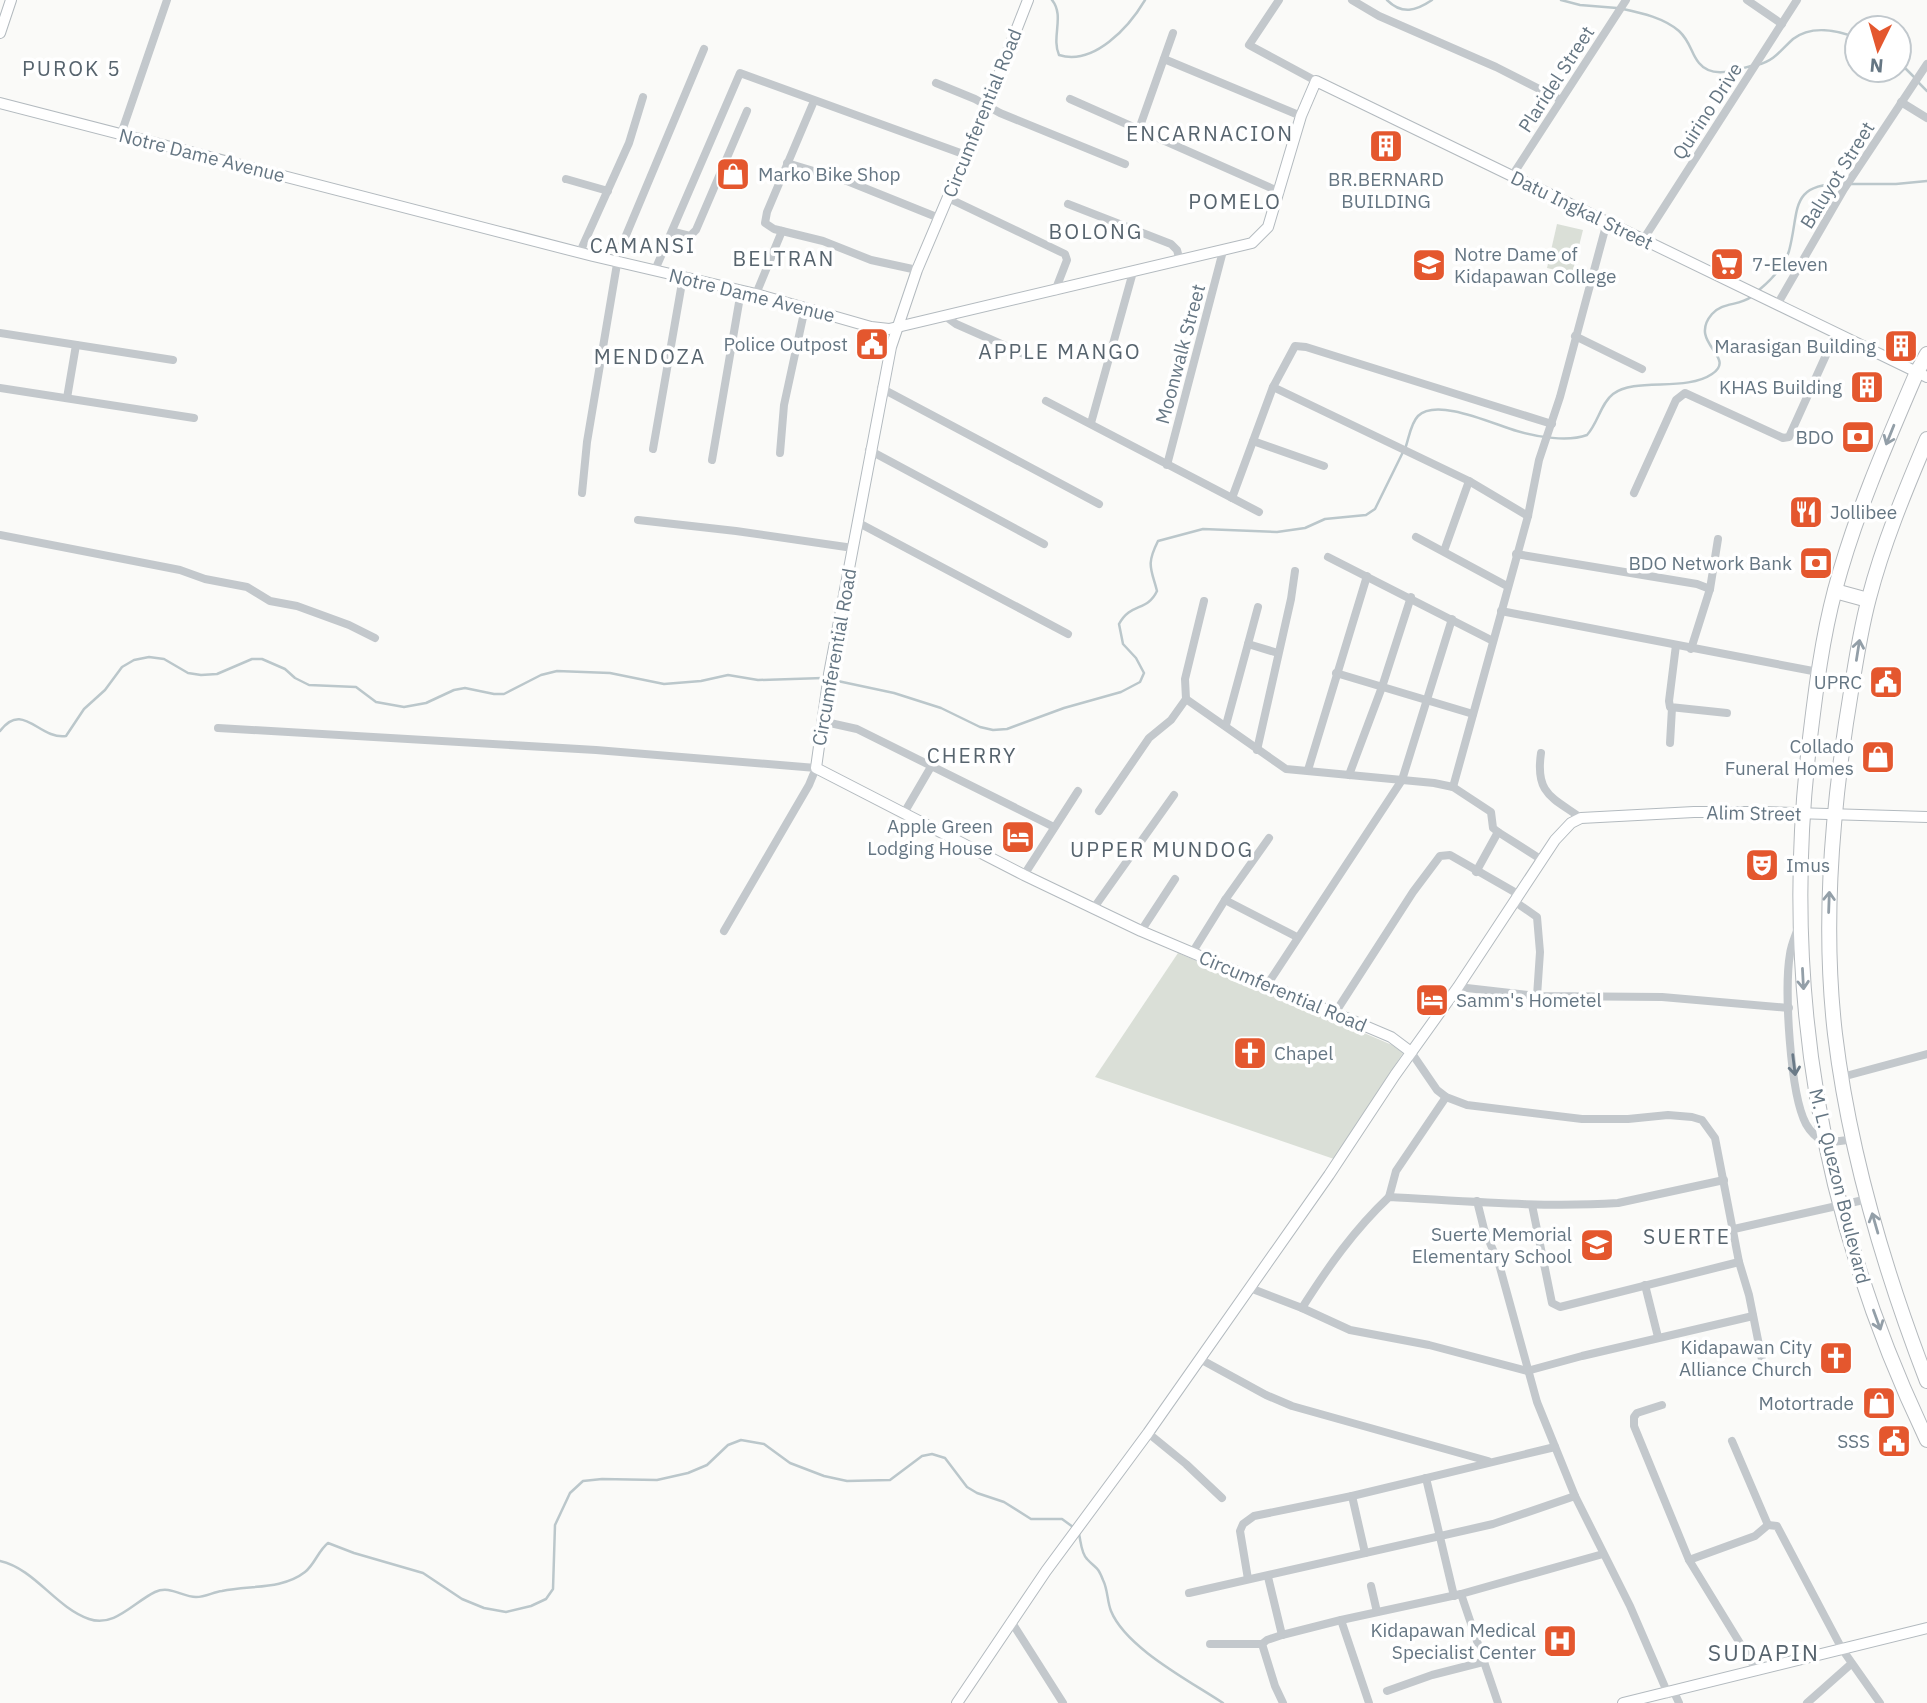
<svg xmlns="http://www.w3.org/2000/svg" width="1927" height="1703" font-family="'IBM Plex Sans',sans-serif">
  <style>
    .green { fill: #dadfd7 }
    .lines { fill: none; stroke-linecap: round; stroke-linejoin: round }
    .stream { stroke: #bbc7cb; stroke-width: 2.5 }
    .secondary-casing { stroke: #b3babf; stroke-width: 12 }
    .highway-casing { stroke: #b4b9bd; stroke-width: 16 }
    .street { stroke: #c3c8cc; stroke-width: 8 }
    .secondary { stroke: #fff; stroke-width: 10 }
    .highway { stroke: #fff; stroke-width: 14 }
    .oneway { stroke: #939fa8 }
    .oneway2 { stroke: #6a7a87 }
    .labels { text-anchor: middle; stroke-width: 7; stroke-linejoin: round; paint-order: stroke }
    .street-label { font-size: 19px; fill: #657683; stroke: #fff }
    .poi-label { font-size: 19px; fill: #657683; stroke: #fff; text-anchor: end }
    .neighbourhood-label { font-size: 21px; letter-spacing: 2px; fill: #57646e; stroke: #fff }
    .quarter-label { font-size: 23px; letter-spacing: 2px; fill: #57646e; stroke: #fff }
  </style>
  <rect width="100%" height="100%" fill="#fafaf8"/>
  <g class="green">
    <polygon points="1557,224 1583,230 1572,274 1547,268"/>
    <polygon points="1178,953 1392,1045 1403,1053 1334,1159 1095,1077"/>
  </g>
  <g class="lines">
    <g class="stream">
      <path d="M1052,0C1065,16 1051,37 1059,55C1094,66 1129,27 1145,0"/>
      <path d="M1387,0C1402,15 1416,11 1432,0"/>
      <polyline points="1561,0 1580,5 1617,8"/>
      <path d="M1623,9C1642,13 1664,18 1679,31C1691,42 1691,54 1699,63C1712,79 1735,70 1751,66"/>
      <polyline points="1899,62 1914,77"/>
      <path d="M1757,65C1774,61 1781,50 1793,39C1811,25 1837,30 1857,38"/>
      <polyline points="1918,82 1927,91"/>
      <polyline points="1850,184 1896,184 1927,181"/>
      <path d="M1759,290C1771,280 1784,266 1789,251C1800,211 1788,183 1843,184"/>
      <path d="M1406,446C1409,437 1411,423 1418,416C1437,397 1495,425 1517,431C1537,437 1568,442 1587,435C1598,423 1601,403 1613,394C1635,377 1686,392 1712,374C1738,357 1687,343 1712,314C1722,302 1739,306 1751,297"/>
      <path d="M833,680L894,693L941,708L980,727L993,730L1007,729L1064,708L1121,692L1140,682L1144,673L1136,658L1123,644L1119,624C1131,602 1147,612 1157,591C1151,568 1146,565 1158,541L1203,529L1277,532L1305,528L1325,519L1366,515L1375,509L1403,452"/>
      <path d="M0,731C23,700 39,740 66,736L84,709L105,690L122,667L134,660L149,657L164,659L188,673L201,675L217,674L252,659H262L285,669L295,678L309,685L356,687L376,702L404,707L426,703L454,690L465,688L494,694H504L541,675L557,671L610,673L664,684L701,681L728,675L758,680L823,678"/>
      <path d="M1079,1534C1081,1542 1081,1553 1087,1559C1096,1569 1097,1565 1103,1580C1108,1590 1107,1601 1111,1611C1126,1648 1190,1681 1223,1703"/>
      <path d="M0,1561C35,1569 55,1607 89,1619C114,1628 134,1602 155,1592C170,1585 182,1597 196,1597C206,1597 213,1592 222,1591C249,1585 282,1590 305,1572C315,1564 318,1551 328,1543L354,1553L423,1573L462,1599L484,1608L506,1612L531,1606L546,1599L553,1589L555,1525L570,1493L583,1481L602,1479L657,1480L688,1473L707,1465L728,1445L741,1440L764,1444L790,1463L824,1476L847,1481L890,1480L922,1456L932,1454L945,1458L967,1487L977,1493L1004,1502L1031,1519H1062L1073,1527"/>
    </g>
    <g class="secondary-casing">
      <g id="secondary">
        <polyline points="1028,0 987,105 917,270 891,347 829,674 816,768 1024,875 1141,931 1391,1037 1411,1052"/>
        <polyline points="0,33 11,0"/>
        <polyline points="0,103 593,256 756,294 871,327 889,329 1252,243 1268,227 1301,116 1316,81 1927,377"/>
        <polyline points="957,1703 1046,1571 1148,1433 1329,1175 1395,1075 1458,987 1555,840 1571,823 1581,818 1694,812 1760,812 1927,817"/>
        <polyline points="1623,1703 1927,1628"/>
      </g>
    </g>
    <g class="highway-casing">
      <g id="highway">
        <path d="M1927,354L1917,372C1886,444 1855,515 1835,590C1822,639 1816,688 1810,738C1780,985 1820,1216 1927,1440"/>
        <path d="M1927,439C1905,491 1883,544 1869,598C1858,639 1853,681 1846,723C1831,826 1823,930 1835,1034C1849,1150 1885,1272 1927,1381"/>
        <polyline points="1835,591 1868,600"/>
      </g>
    </g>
    <g class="street">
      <polyline points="1279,0 1249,45 1316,81"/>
      <polyline points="1352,0 1379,16 1496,67 1561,100"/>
      <polyline points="1747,0 1782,24"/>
      <polyline points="1164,59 1301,116"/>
      <polyline points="936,83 975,99 1000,113 1125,164"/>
      <polyline points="1070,99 1280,192"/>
      <polyline points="814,101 767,212 765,223 774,229 823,241 871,260 917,270"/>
      <polyline points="1901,102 1927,118"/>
      <polyline points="1139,129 1173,33"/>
      <polyline points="121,134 167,0"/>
      <polyline points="787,163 847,181 939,218"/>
      <polyline points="1512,176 1626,0"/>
      <polyline points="566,179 608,191"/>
      <polyline points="948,198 1065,254 1067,260 1055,291"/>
      <polyline points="1068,204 1171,244 1177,250 1180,261"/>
      <polyline points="674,232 690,236 696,230 747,111"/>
      <polyline points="1643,240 1797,0"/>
      <polyline points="580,252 629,143 643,97"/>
      <polyline points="655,270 740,73 966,155"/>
      <polyline points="756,294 782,231"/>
      <polyline points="1777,305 1844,189 1927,64"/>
      <polyline points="945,316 956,324 1024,354"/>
      <polyline points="0,333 173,360"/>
      <polyline points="1575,336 1642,369"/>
      <polyline points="1273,387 1469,481 1528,516"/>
      <polyline points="0,388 194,418"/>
      <polyline points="881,388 1099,504"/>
      <polyline points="67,398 76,345"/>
      <polyline points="1046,401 1259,512"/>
      <polyline points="1091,423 1133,272"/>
      <polyline points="1253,441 1324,466"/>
      <polyline points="653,449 683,277"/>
      <polyline points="869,450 1044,544"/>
      <polyline points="780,453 784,405 805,308"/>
      <polyline points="712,460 741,291"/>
      <polyline points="1167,465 1223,251"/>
      <polyline points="582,493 587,442 619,252 704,49"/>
      <polyline points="1634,493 1676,400 1685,393 1783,438 1789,437 1836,333"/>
      <polyline points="1232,498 1273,387 1295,346 1306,347 1552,424"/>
      <polyline points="638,520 736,531 853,548"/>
      <polyline points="857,522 1068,634"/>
      <polyline points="0,535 180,570 205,579 247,587 270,601 297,606 349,625 375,638"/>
      <polyline points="1416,537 1507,586"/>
      <polyline points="1444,551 1469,481"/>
      <polyline points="1516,554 1697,584 1710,589 1691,649"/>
      <polyline points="1328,557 1493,641"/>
      <polyline points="1710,589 1718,539"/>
      <polyline points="1501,611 1818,672"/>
      <polyline points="1248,644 1258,607"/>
      <polyline points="1676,645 1669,701 1670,707 1727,713"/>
      <polyline points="1336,673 1473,714"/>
      <polyline points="1186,699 1286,769 1434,783 1453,787 1491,812 1493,828 1498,832 1542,860"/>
      <polyline points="821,721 857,729 1054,827"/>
      <polyline points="1226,725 1248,644 1278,653"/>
      <polyline points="218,728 596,750 816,768 809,785 724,931"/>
      <polyline points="1670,743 1672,708"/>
      <polyline points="1257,750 1291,599 1295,571"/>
      <path d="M1541,753C1535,794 1552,797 1581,818"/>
      <polyline points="1308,770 1367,576"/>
      <polyline points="1349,775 1382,687 1411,597"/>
      <polyline points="1453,787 1528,516 1539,460 1560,397 1607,222"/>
      <polyline points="1099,811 1149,738 1171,720 1186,699 1185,679 1204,601"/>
      <polyline points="904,813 932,765"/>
      <polyline points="1476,872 1498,832"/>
      <polyline points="1024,875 1078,791"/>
      <polyline points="1225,900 1297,937"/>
      <polyline points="1514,901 1537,917 1540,952 1537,996"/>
      <polyline points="1093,909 1174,795"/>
      <path d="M1798,928C1795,937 1791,945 1790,954C1784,988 1790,1094 1806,1124C1811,1133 1817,1138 1825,1143L1855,1139"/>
      <polyline points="1141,931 1175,879"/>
      <polyline points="1192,953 1225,900 1269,838"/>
      <polyline points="1267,985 1402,780 1452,619"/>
      <polyline points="1458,987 1537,996 1662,997 1789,1008"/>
      <polyline points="1335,1013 1413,892 1440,856 1450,855 1518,894"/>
      <polyline points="1411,1052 1437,1090 1446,1097 1467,1105 1582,1119 1628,1119 1668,1115 1692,1117 1702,1120 1715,1138 1739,1262 1749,1295 1763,1365"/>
      <polyline points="1842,1077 1927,1054"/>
      <polyline points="1389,1197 1396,1171 1446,1097"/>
      <polyline points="1477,1201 1484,1229 1499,1264 1537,1402 1575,1496"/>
      <polyline points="1532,1205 1552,1303 1560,1307 1739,1262"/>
      <polyline points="1734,1229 1868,1199"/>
      <polyline points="1645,1285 1658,1337"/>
      <polyline points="1250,1288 1302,1308 1350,1330 1429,1345 1527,1371 1582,1356 1753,1316"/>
      <path d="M1302,1308C1328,1267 1354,1230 1389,1197C1465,1201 1542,1208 1618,1203L1724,1180"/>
      <polyline points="1200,1359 1266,1395 1292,1406 1488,1461"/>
      <polyline points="1662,1405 1637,1413 1634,1417 1634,1426 1689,1560 1757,1671"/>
      <polyline points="1148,1433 1186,1464 1222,1498"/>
      <polyline points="1732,1441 1768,1525"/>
      <polyline points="1426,1478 1454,1596"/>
      <polyline points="1352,1496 1365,1553"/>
      <polyline points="1689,1560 1755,1536 1768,1525 1777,1526 1842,1649 1880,1703"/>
      <polyline points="1268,1577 1282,1635"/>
      <polyline points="1248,1579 1240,1531 1243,1524 1254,1516 1352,1496 1555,1447"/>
      <polyline points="1371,1586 1377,1612"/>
      <polyline points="1189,1593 1493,1524 1575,1496 1630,1606 1668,1694"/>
      <polyline points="1461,1594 1498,1703"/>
      <polyline points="1341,1620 1369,1703"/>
      <polyline points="1011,1621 1063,1703"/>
      <polyline points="1210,1644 1262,1644 1267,1640 1282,1635 1341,1620 1461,1594 1603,1554"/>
      <polyline points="1262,1644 1275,1686 1283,1703"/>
      <polyline points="1387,1691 1432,1675 1483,1662"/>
      <polyline points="1674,1692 1679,1703"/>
      <polyline points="1807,1703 1851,1664"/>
    </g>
    <use href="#secondary" class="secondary"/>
    <use href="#highway" class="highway"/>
  </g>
  <defs><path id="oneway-shaft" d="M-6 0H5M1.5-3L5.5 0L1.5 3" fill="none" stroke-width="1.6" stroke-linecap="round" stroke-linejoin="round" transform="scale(1.75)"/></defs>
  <g class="oneway">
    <use href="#oneway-shaft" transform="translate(1890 435) rotate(112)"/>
    <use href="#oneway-shaft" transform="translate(1858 650) rotate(-81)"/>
    <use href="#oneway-shaft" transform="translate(1829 902) rotate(-88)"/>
    <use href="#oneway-shaft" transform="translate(1803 979) rotate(87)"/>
    <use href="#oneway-shaft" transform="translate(1875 1223) rotate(-106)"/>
    <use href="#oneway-shaft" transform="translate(1877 1320) rotate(70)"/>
  </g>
  <use class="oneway2" href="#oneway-shaft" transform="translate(1794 1065) rotate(83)"/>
  <defs>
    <g id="building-square" transform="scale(1.75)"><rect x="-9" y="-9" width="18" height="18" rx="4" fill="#e4572e" stroke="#fff"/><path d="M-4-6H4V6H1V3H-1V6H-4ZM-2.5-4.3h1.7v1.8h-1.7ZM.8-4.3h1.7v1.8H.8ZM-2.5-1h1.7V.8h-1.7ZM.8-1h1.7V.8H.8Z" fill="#fff"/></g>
    <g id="shop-square" transform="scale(1.75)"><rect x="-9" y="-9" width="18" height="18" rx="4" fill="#e4572e" stroke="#fff"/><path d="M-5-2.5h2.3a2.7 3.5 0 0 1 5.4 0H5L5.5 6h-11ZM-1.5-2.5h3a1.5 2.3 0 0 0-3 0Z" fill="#fff"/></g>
    <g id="supermarket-square" transform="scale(1.75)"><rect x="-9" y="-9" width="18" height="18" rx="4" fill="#e4572e" stroke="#fff"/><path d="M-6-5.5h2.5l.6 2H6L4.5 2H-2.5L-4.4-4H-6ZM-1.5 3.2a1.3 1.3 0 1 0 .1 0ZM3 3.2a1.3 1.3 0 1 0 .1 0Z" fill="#fff"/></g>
    <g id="university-square" transform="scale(1.75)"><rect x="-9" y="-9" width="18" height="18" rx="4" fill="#e4572e" stroke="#fff"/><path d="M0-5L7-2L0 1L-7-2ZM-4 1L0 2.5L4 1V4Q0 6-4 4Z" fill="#fff"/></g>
    <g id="civic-square" transform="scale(1.75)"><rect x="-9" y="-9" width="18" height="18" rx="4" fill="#e4572e" stroke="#fff"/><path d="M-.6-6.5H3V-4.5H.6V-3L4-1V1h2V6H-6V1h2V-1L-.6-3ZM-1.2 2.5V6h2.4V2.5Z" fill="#fff"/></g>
    <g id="bank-square" transform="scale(1.75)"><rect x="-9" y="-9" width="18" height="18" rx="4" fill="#e4572e" stroke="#fff"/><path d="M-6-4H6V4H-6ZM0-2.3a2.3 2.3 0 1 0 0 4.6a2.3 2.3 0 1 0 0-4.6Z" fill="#fff"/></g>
    <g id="restaurant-square" transform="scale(1.75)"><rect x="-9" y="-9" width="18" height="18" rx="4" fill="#e4572e" stroke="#fff"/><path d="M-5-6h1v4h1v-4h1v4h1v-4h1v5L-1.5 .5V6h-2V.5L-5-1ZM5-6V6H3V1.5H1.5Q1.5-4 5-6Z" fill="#fff"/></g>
    <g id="hotel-square" transform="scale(1.75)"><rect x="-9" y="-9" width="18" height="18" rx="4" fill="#e4572e" stroke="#fff"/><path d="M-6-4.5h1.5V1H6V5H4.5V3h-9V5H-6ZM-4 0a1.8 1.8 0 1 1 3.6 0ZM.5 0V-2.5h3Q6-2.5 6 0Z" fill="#fff"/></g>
    <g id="theatre-square" transform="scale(1.75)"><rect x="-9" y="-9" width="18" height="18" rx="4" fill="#e4572e" stroke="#fff"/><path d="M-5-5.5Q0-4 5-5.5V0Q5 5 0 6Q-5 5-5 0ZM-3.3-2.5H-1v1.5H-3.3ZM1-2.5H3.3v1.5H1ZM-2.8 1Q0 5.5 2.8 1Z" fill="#fff"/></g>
    <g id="church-square" transform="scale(1.75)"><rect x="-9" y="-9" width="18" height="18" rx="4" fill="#e4572e" stroke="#fff"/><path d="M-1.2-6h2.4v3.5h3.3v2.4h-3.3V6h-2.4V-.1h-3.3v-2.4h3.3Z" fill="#fff"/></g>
    <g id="school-square" transform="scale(1.75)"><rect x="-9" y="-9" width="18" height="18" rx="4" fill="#e4572e" stroke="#fff"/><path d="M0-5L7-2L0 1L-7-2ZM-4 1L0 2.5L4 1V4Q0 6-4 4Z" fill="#fff"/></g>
    <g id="hospital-square" transform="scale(1.75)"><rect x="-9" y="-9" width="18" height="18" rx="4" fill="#e4572e" stroke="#fff"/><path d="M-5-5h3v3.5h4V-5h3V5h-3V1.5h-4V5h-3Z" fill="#fff"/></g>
  </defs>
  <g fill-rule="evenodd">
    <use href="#building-square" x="1386" y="146"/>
    <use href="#shop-square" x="733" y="174"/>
    <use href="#supermarket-square" x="1727" y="264"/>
    <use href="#university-square" x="1429" y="265"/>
    <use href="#civic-square" x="872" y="344"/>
    <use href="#building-square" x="1901" y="346"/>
    <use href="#building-square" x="1867" y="387"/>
    <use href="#bank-square" x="1858" y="437"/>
    <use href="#restaurant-square" x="1806" y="512"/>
    <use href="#bank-square" x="1816" y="563"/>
    <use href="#civic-square" x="1886" y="682"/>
    <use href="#shop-square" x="1878" y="757"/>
    <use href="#hotel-square" x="1018" y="837"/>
    <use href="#theatre-square" x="1762" y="865"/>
    <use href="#hotel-square" x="1432" y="1000"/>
    <use href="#church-square" x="1250" y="1053"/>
    <use href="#school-square" x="1597" y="1245"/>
    <use href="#church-square" x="1836" y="1358"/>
    <use href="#shop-square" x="1879" y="1403"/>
    <use href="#civic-square" x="1894" y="1441"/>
    <use href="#hospital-square" x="1560" y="1641"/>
  </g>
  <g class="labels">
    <g class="street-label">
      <text transform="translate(1556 79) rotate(-57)" y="7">Plaridel Street</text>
      <text transform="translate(1707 111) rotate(-57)" y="7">Quirino Drive</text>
      <text transform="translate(982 113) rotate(-68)" y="7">Circumferential Road</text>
      <text transform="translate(202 155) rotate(14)" y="7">Notre Dame Avenue</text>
      <text transform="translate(1837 175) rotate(-58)" y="7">Baluyot Street</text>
      <text transform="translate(1582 210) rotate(26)" y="7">Datu Ingkal Street</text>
      <text transform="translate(752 295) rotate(14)" y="7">Notre Dame Avenue</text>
      <text transform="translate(1180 354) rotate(-75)" y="7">Moonwalk Street</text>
      <text transform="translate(834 657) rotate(-80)" y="7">Circumferential Road</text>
      <text transform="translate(1754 813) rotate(1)" y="7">Alim Street</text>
      <text transform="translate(1283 991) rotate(23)" y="7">Circumferential Road</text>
      <text transform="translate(1840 1186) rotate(76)" y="7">M. L. Quezon Boulevard</text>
    </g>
    <g class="poi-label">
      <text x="758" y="181" text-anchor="start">Marko Bike Shop</text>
      <text x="1386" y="186" text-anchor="middle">BR.BERNARD<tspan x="1386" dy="22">BUILDING</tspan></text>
      <text x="1454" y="261" text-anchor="start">Notre Dame of<tspan x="1454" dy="22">Kidapawan College</tspan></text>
      <text x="1752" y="271" text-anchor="start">7-Eleven</text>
      <text x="848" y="351">Police Outpost</text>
      <text x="1876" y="353">Marasigan Building</text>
      <text x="1842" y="394">KHAS Building</text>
      <text x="1834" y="444">BDO</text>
      <text x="1830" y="519" text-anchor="start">Jollibee</text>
      <text x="1792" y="570">BDO Network Bank</text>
      <text x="1862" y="689">UPRC</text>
      <text x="1854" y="753">Collado<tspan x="1854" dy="22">Funeral Homes</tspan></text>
      <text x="993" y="833">Apple Green<tspan x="993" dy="22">Lodging House</tspan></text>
      <text x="1786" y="872" text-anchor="start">Imus</text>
      <text x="1456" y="1007" text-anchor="start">Samm's Hometel</text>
      <text x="1274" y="1060" text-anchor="start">Chapel</text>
      <text x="1572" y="1241">Suerte Memorial<tspan x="1572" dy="22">Elementary School</tspan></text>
      <text x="1812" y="1354">Kidapawan City<tspan x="1812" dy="22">Alliance Church</tspan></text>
      <text x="1854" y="1410">Motortrade</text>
      <text x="1870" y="1448">SSS</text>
      <text x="1536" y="1637">Kidapawan Medical<tspan x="1536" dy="22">Specialist Center</tspan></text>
    </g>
    <g class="neighbourhood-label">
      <text x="72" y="76">PUROK 5</text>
      <text x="1210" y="141">ENCARNACION</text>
      <text x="1235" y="209">POMELO</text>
      <text x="1096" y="239">BOLONG</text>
      <text x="643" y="253">CAMANSI</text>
      <text x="784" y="266">BELTRAN</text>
      <text x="1060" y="359">APPLE MANGO</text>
      <text x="650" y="364">MENDOZA</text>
      <text x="972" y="763">CHERRY</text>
      <text x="1162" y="857">UPPER MUNDOG</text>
      <text x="1687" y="1244">SUERTE</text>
    </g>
    <g class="quarter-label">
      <text x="1764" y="1661">SUDAPIN</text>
    </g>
  </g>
  <g transform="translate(1878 49) rotate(185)"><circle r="33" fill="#ffffff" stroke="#c1c8cd" stroke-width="2"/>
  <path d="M0-5L12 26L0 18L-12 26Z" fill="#e4572e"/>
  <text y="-10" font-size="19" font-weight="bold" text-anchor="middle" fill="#657683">N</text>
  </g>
</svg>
